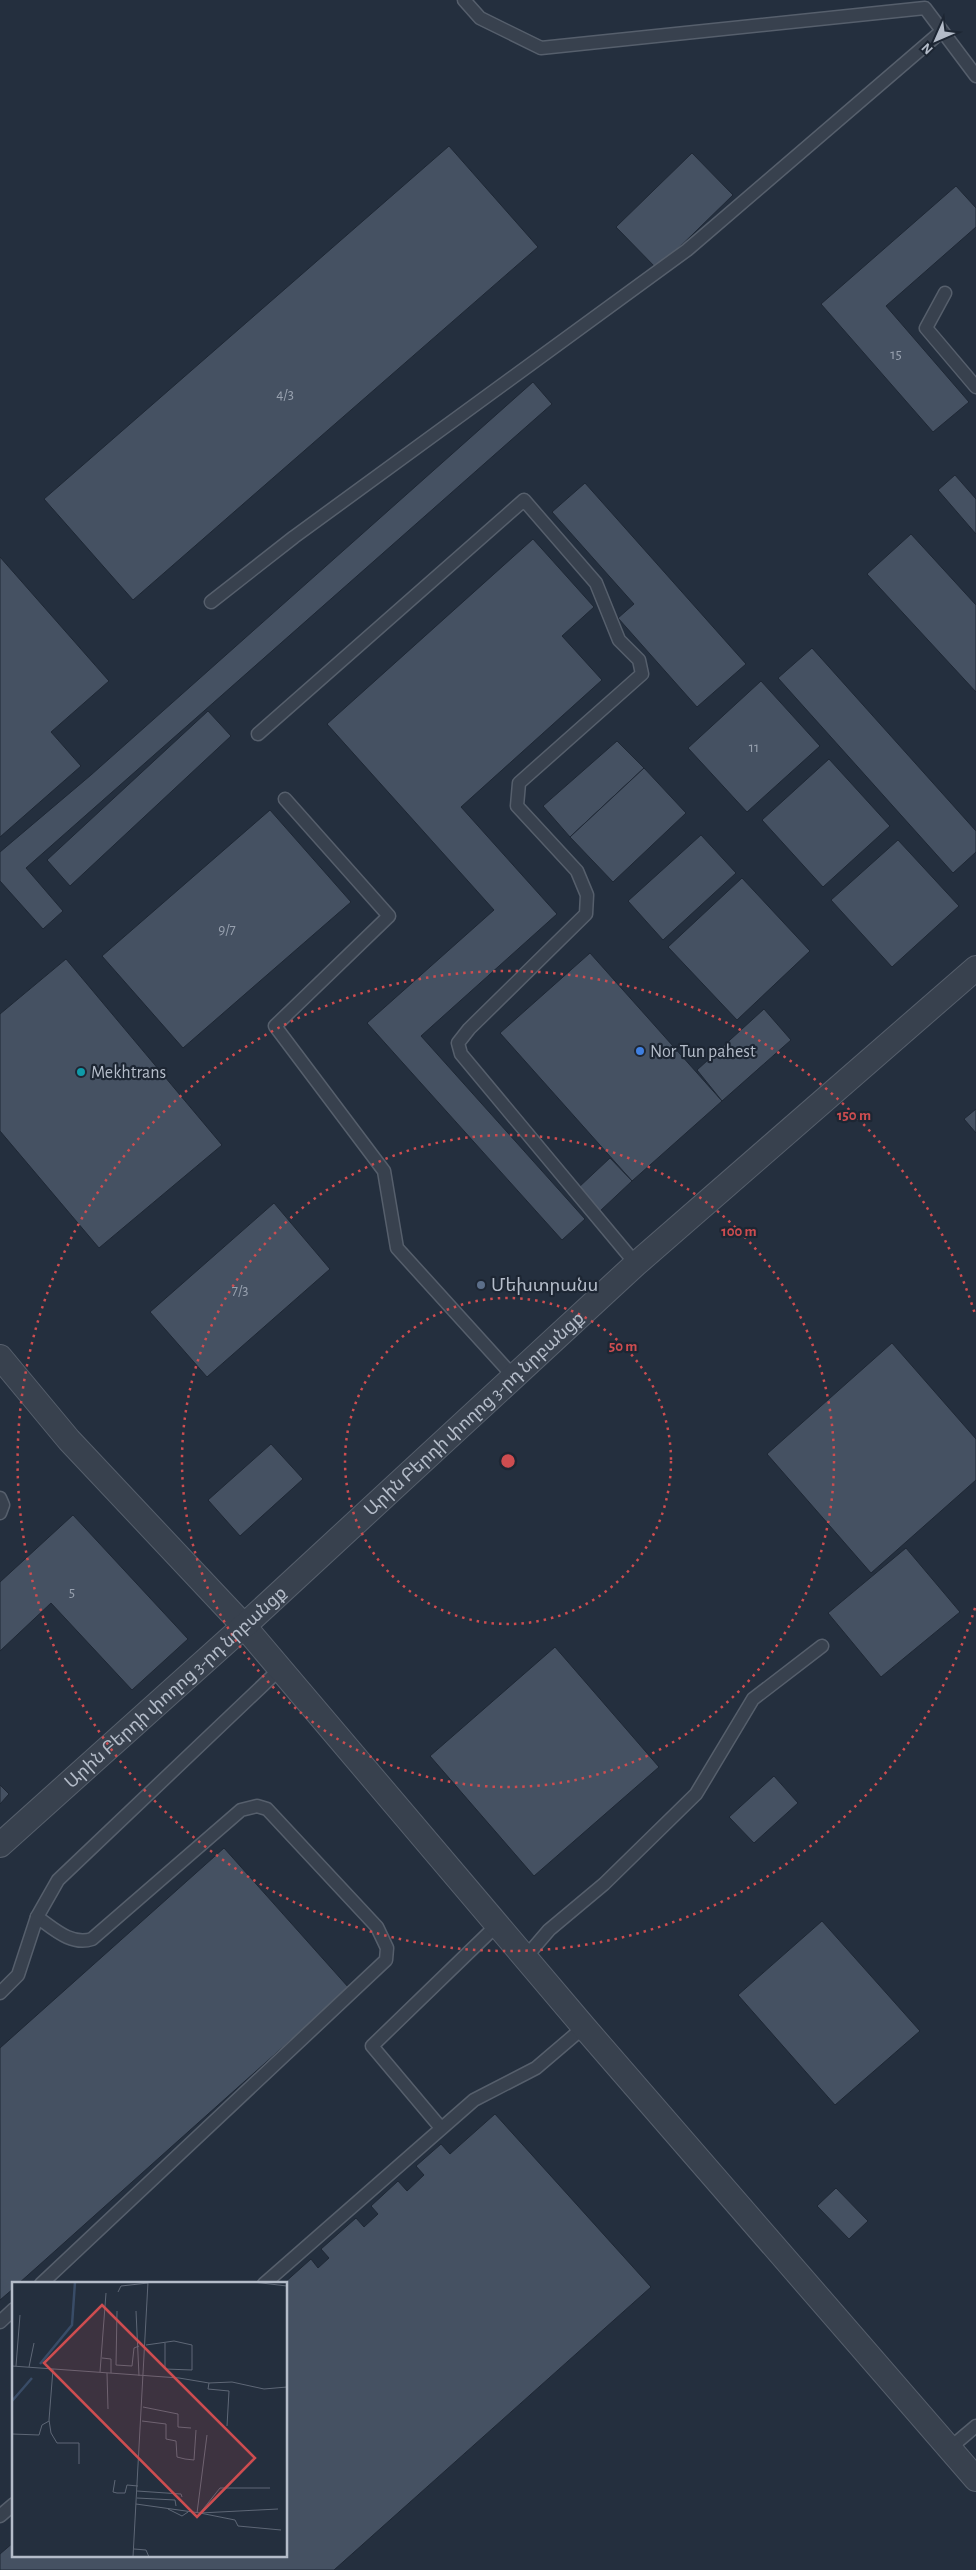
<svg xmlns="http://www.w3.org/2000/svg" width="976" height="2570" font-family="'Alegreya Sans','Noto Sans Armenian',sans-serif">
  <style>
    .building { fill: #455162; stroke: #1f2835 }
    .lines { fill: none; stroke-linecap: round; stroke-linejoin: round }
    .lane-casing { stroke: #565f6c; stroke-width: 15 }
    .street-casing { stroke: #565f6c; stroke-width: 26 }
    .lane { stroke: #38414e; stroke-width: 12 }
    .street { stroke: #38414e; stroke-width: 24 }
    .ring { fill: none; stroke: #ce4d50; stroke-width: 2.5; stroke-dasharray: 2.5 5 }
    .shop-dot { fill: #3f7fe0; stroke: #1d2633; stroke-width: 2 }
    .culture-dot { fill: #0f9aa8; stroke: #1d2633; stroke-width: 2 }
    .service-dot { fill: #5c6f8a; stroke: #1d2633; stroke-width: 2 }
    .labels { text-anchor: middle; stroke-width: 4.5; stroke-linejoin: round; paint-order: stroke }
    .number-label { font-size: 15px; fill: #98a1af }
    .poi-label { font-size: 18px; fill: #b4bcc9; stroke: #1d2633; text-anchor: start }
    .street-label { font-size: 18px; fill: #b4bcc9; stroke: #1d2633 }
    .inset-river { fill: none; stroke: #394c67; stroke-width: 2.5 }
    .inset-road { fill: none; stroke: #5e6776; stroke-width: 1 }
    .view { fill: #ce4d50; fill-opacity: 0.15; stroke: #ce4d50; stroke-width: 2.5 }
    .inset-edge { fill: none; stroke: #b4bcc9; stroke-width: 2.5 }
    .centre { fill: #ce4d50; stroke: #1d2633; stroke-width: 2.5 }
    .ring-label { font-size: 15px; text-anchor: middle; font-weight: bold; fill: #ce4d50; stroke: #1d2633; stroke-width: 4.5; stroke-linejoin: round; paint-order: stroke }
  </style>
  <rect width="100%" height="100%" fill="#242f3e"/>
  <g class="building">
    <polygon points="449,146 538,247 133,600 44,499"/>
    <polygon points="692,153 733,195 657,269 616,227"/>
    <polygon points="956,186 976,208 976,227 886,306 969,402 933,432 821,304"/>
    <polygon points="533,382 552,404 26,868 63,911 43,929 0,881 0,852 91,775"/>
    <polygon points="955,475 976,499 976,534 938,490"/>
    <polygon points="585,483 746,664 697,707 618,618 634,604 552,512"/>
    <polygon points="911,534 976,605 976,692 867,574"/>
    <polygon points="533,539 594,607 562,636 602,680 461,807 557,914 421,1036 585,1219 562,1240 367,1023 494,910 327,724"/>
    <polygon points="0,557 109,681 51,732 81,766 0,837"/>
    <polygon points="812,648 976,831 976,852 953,873 778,678"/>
    <polygon points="761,681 820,746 747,812 688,748"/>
    <polygon points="208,711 231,736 70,886 47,860"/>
    <polygon points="617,741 644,768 570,837 543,806"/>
    <polygon points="829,759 890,826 823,887 762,820"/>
    <polygon points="644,768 686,813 613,882 570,837"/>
    <polygon points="270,810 351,902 183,1048 102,956"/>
    <polygon points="701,835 736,873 663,940 628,901"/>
    <polygon points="898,840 959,906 892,967 831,900"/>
    <polygon points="742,878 810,951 737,1020 668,947"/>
    <polygon points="590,953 722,1101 632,1181 500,1033"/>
    <polygon points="66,959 222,1145 99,1248 0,1131 0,1014"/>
    <polygon points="764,1009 791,1040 722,1101 697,1070"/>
    <polygon points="976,1109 976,1133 964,1119"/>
    <polygon points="610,1158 632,1181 600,1211 578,1188"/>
    <polygon points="274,1203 330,1269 207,1377 150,1312"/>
    <polygon points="892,1343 976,1439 976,1480 871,1573 767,1454"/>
    <polygon points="271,1444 303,1479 240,1536 208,1500"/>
    <polygon points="73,1515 188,1639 132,1690 51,1603 0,1651 0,1582"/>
    <polygon points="906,1548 960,1612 881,1677 828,1613"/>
    <polygon points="555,1647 659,1767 534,1876 430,1756"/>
    <polygon points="774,1776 798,1803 754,1843 729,1817"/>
    <polygon points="0,1785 9,1794 0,1804"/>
    <polygon points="224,1848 349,1988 18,2284 14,2284 14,2288 0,2300 0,2048"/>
    <polygon points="822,1921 920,2031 835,2105 738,1995"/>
    <polygon points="495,2114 651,2287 334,2570 0,2570 0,2554 14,2542 14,2556 286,2556 287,2298 286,2284 283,2284 311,2259 318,2268 329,2258 321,2249 356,2218 364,2227 378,2214 371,2206 398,2181 407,2191 424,2175 416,2166 441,2144 450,2154"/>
    <polygon points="836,2188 868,2221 849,2239 817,2206"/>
  </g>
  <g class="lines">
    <g class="lane-casing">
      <g id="lane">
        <polyline points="464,0 480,18 541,48 925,8 976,76"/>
        <polyline points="945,293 926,328 976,387"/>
        <polyline points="211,602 294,537 687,250 942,31"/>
        <polyline points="258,734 524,500 596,583 619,640 639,660 642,674 519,783 517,806 577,871 587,895 586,914 469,1029 458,1043 461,1054 636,1264"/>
        <polyline points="285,799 389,916 275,1026 384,1171 397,1248 514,1377"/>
        <polyline points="0,1498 3,1505 0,1513"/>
        <path d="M37,1917C53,1928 71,1946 92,1939L241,1810L257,1806L267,1809L377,1927L387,1948L386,1960L41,2284"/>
        <polyline points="525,1958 549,1930 604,1884 696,1794 753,1699 822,1646"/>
        <polyline points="0,1993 18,1975 37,1917 58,1880 281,1668"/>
        <polyline points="441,2128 372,2046 497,1925"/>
        <polyline points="264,2284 474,2100 536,2068 584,2027"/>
        <polyline points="0,2322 14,2309"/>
        <polyline points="950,2448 976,2426"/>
        <polyline points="0,2516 14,2504"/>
      </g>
    </g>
    <g class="street-casing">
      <g id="street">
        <polyline points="0,1357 69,1440 244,1626 584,2027 976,2479"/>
        <path id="s1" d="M0,1845L244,1626L636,1264L976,968"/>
      </g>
    </g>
    <use href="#lane" class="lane"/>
    <use href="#street" class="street"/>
  </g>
  <g class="ring">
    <circle cx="508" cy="1461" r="163"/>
    <circle cx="508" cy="1461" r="326"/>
    <path d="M975 1608A490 490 0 1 1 975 1314"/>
  </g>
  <circle class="shop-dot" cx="640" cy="1051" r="5"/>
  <circle class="culture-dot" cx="81" cy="1072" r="5"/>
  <circle class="service-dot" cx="481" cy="1285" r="5"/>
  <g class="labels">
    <g class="number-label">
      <text x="896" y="359">15</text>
      <text x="285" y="399">4/3</text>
      <text x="754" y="752">11</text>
      <text x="227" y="934">9/7</text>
      <text x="240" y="1295">7/3</text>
      <text x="72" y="1597">5</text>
    </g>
    <g class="poi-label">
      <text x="650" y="1057">Nor Tun pahest</text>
      <text x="91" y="1078">Mekhtrans</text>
      <text x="491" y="1291">Մեխտրանս</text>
    </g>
    <g class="street-label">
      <text dy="6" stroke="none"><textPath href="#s1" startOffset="641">Արին Բերդի փողոց 3-րդ նրբանցք</textPath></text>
      <text dy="6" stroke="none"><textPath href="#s1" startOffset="236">Արին Բերդի փողոց 3-րդ նրբանցք</textPath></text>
    </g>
  </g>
  <g transform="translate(12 2282)">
    <rect width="275" height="275" fill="#242f3e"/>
    <path class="inset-river" d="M28,82L60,43L63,0M0,119L20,96"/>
    <path class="inset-road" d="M241,0L275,4M106,10L109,4L136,1M105,29L104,83L120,84L122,66L127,64M124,29L127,94M134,63L162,59L180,63V88L153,87V61M90,76L99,77V91M0,84L167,96L197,101L220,100L252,107L275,105M4,84L8,33M17,85L22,61M41,87L37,138L39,151L45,161H67V182M88,90L94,11M95,91L96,127M197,101L196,107L217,109L215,144M131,125L166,132V145L179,146M130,139L154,142V157L164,159L165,175L173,177L182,178L184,148M0,152L27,153L30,143L37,139M103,198L101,210L105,211H113L115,203L126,204M125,209L169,212L170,215M125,216L163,218L164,224M124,222L188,231L208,206H258M156,227L170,234L176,230M266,227L188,231L223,238L226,244L269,248M185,231L195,153M122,267L134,268L137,275M121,275L136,0"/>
    <path class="view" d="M90,23L243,176L185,235L32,81Z"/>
    <rect width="275" height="275" class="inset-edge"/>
  </g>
  <circle cx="508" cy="1461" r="8" class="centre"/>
  <g class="ring-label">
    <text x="854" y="1120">150 m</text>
    <text x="739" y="1236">100 m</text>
    <text x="623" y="1351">50 m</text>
  </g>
  <g transform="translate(936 40) rotate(225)" stroke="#1d2633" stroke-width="4" paint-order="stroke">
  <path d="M0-4L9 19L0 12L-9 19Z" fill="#b4bcc9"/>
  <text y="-8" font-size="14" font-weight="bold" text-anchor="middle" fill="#b4bcc9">N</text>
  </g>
</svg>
